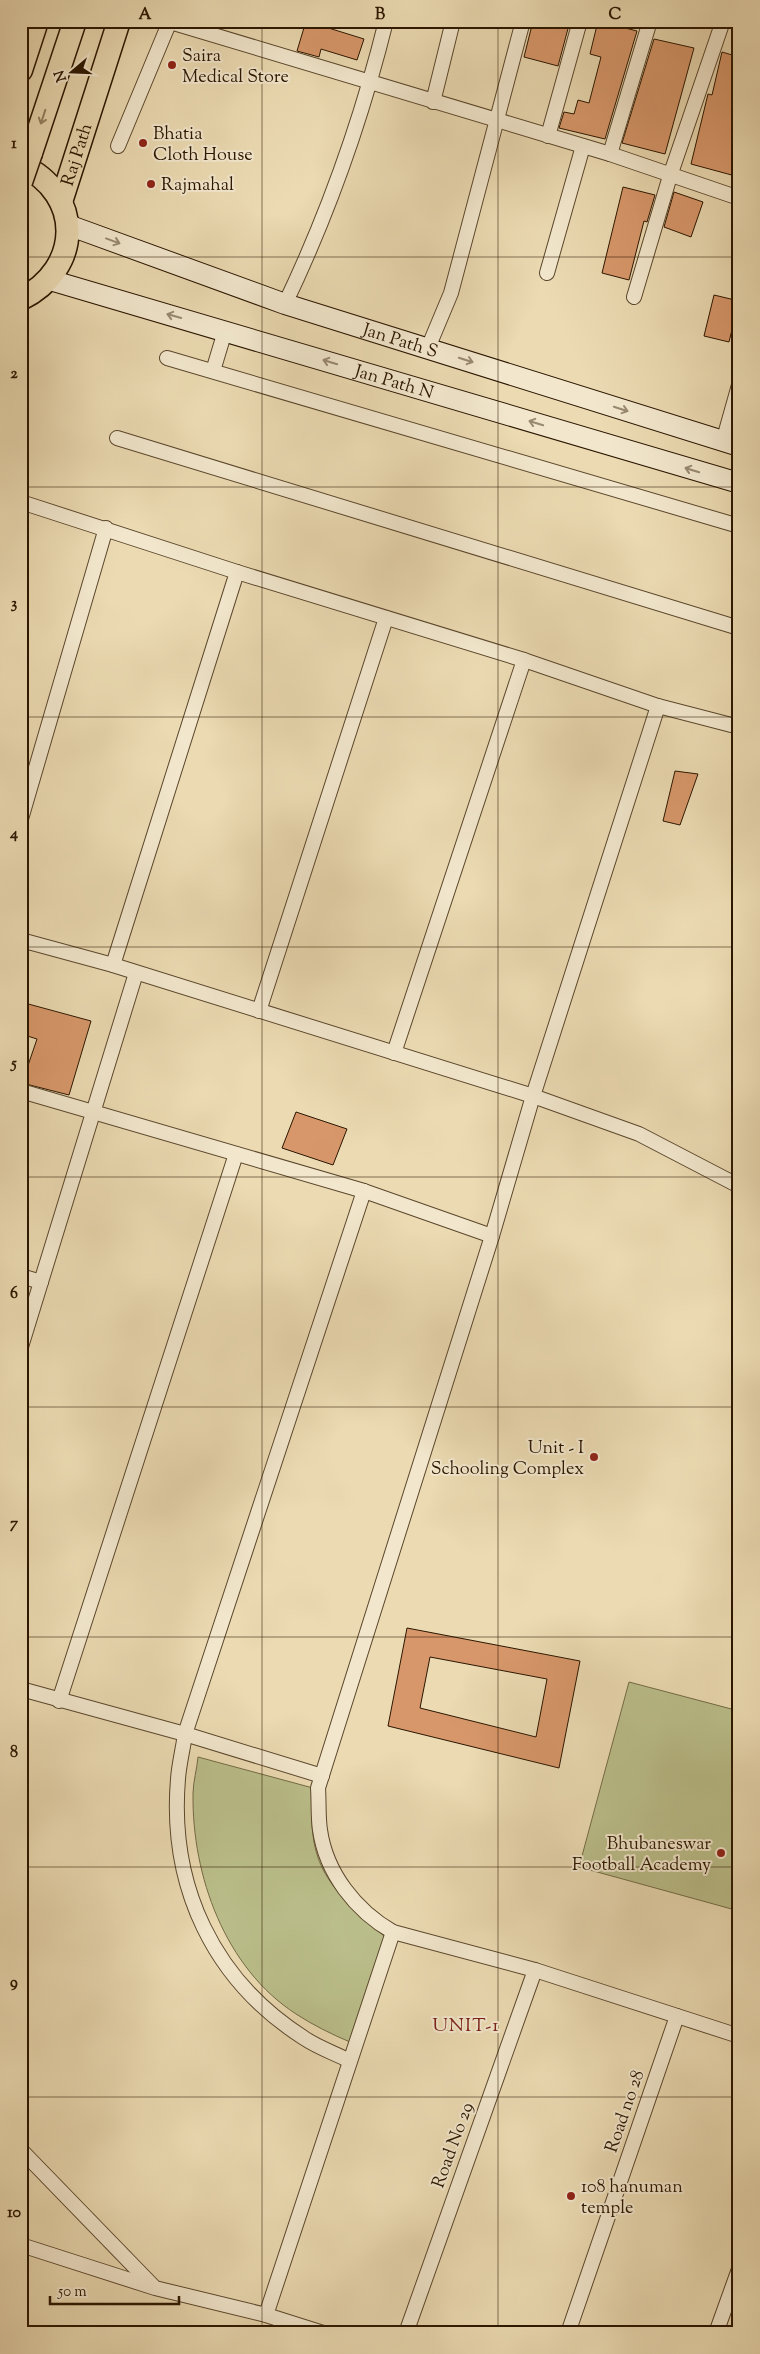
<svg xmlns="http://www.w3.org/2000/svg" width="760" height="2354" font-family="'Sorts Mill Goudy',serif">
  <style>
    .green { fill: #babe8a; stroke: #726a45 }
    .building { fill: #d7976a; stroke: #2b1600; fill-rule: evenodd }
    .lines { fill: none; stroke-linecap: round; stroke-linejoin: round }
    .minor-casing { stroke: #5b472c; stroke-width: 16 }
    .secondary-casing { stroke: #2b1600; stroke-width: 22 }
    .primary-casing { stroke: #2b1600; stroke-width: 25 }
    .minor { stroke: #f2e7cd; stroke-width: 14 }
    .secondary { stroke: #f2e7cd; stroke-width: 20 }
    .primary { stroke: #ebdab2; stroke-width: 22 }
    .primary-bridge-casing { stroke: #2b1600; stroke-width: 25; stroke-linecap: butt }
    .primary-bridge { stroke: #ebdab2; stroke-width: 22 }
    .oneway { stroke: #958262 }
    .oneway2 { stroke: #988971 }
    .grid { fill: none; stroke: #2b1600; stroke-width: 1; stroke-opacity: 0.55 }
    .poi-dot { fill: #8f2418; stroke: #f2e7cd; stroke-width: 2 }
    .labels { text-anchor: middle; stroke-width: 4; stroke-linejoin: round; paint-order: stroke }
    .poi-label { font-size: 18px; fill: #2b1600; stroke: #f2e7cd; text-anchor: start }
    .street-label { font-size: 18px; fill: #2b1600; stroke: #f2e7cd }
    .neighbourhood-label { font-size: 19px; letter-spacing: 1px; fill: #7a1f14; stroke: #f2e7cd }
    .neatline { fill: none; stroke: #2b1600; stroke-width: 2 }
    .grid-label { font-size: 16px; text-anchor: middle; font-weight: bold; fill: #2b1600 }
  </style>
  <rect width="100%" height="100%" fill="#ebdab2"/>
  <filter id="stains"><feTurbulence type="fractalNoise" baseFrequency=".004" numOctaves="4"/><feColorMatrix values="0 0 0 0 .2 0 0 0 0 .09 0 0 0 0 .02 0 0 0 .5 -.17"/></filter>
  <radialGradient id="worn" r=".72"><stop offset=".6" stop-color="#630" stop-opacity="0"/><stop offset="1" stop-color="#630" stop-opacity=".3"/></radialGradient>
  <g class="green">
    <polygon points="629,1682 739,1711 739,1911 579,1867"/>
    <path d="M198,1757L313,1788C306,1869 329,1886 385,1937L350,2042C331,2034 313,2025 296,2014C225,1968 192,1876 193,1794C193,1782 197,1769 198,1757Z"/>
  </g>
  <g class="building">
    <polygon points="306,21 364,39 357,60 321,49 319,57 297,51"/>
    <polygon points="533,21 570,21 558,66 524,57"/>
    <polygon points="598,21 637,31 605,139 559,128 564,112 574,114 578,100 589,103 601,57 590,54"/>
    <polygon points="654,39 694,48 665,154 622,143"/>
    <polygon points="722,52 739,57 739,177 691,164 708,94 712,95"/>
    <polygon points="623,187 655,195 647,222 644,221 629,280 602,273"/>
    <polygon points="674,192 703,202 691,237 664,227"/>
    <polygon points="714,295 739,301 729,342 704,336"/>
    <polygon points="675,771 698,774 680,825 663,821"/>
    <polygon points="21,1002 91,1021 69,1095 22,1083 37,1039 21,1034"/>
    <polygon points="296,1112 347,1129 333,1165 282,1148"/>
    <path d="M407,1628L580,1661L559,1768L388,1726ZM430,1657L547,1679L536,1737L420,1708Z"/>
  </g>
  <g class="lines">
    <g class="minor-casing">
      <g id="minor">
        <polyline points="167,21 610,154 739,198"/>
        <polyline points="433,102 453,21"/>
        <polyline points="548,136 580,21"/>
        <polyline points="118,146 170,21"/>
        <polyline points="610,154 650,21"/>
        <polyline points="547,273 583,146"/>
        <polyline points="634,297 670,176 723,21"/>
        <path d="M285,304C328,214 362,118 386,21"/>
        <polyline points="428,348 451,293 523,21"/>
        <polyline points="167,358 739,526"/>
        <polyline points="213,371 225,331"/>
        <polyline points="117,438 739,628"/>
        <polyline points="723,442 739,385"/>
        <polyline points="21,502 237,572 524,660 658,706 739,727"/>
        <path d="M658,706L533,1096L492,1236L318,1788C319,1802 318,1817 320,1830C326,1873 356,1911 393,1932L535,1970L739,2036"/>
        <polyline points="21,819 106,528"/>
        <polyline points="21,940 113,965 533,1096 639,1134 739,1186"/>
        <polyline points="113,965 237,572"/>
        <polyline points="259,1011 386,618"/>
        <polyline points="394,1053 524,660"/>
        <polyline points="21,1091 364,1191 492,1236"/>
        <polyline points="21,1276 41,1282"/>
        <polyline points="21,1347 136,973"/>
        <polyline points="21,1689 185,1734 322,1776"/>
        <polyline points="59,1701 236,1154"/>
        <path d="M348,2060C334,2053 317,2047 304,2038C213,1980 169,1886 178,1779C179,1764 183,1749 185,1734L364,1191"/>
        <polyline points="21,2150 153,2286"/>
        <polyline points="21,2245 155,2288 266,2315 323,2333"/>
        <polyline points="266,2315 393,1932"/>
        <polyline points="406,2333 535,1970"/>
        <polyline points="568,2333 677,2016"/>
        <polyline points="716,2333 739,2269"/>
      </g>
    </g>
    <g class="secondary-casing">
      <g id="secondary">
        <path id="s1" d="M68,225L285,304L739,446"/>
        <path id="s2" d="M50,280L739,483"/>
      </g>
    </g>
    <g class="primary-casing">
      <g id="primary">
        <polyline points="21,70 37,21"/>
        <polyline points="31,153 75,21"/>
        <path d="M21,165C84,194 82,269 21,299"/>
        <path id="s3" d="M61,202L119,21"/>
      </g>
    </g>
    <use href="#minor" class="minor"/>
    <use href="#secondary" class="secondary"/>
    <use href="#primary" class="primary"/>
    <g class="primary-bridge-casing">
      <polyline id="primary-bridge" points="21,182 31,153"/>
    </g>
    <use href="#primary-bridge" class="primary-bridge"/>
  </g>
  <defs><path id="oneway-shaft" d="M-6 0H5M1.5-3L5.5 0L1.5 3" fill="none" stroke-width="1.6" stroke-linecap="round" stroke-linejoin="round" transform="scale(1.25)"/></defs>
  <use class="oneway" href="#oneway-shaft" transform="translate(43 117) rotate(108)"/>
  <g class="oneway2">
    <use href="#oneway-shaft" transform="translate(113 241) rotate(20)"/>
    <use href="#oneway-shaft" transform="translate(174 316) rotate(-164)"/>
    <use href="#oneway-shaft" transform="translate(466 360) rotate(18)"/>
    <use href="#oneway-shaft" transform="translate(330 362) rotate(-163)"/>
    <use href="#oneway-shaft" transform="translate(621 409) rotate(18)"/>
    <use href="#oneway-shaft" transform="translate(536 423) rotate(-163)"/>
    <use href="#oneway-shaft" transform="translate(692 470) rotate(-163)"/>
  </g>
  <path class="grid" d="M262,21V2333M498,21V2333M21,257H739M21,487H739M21,717H739M21,947H739M21,1177H739M21,1407H739M21,1637H739M21,1867H739M21,2097H739"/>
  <g class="poi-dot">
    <circle cx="172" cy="65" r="5"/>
    <circle cx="143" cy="143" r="5"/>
    <circle cx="151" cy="184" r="5"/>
    <circle cx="594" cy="1457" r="5"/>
    <circle cx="721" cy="1853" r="5"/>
    <circle cx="571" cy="2196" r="5"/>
  </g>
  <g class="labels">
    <g class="poi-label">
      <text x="182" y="61">Saira<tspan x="182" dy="21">Medical Store</tspan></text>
      <text x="153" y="139">Bhatia<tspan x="153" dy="21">Cloth House</tspan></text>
      <text x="161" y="190">Rajmahal</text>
      <text x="584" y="1453" text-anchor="end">Unit - I<tspan x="584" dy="21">Schooling Complex</tspan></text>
      <text x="711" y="1849" text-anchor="end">Bhubaneswar<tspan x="711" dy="21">Football Academy</tspan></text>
      <text x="581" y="2192">108 hanuman<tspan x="581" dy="21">temple</tspan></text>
    </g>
    <g class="street-label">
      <text dy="6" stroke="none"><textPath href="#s3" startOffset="50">Raj Path</textPath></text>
      <text dy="6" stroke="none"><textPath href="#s1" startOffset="352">Jan Path S</textPath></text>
      <text dy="6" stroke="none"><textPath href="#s2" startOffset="359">Jan Path N</textPath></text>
      <text transform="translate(624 2111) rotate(-71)" y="6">Road no 28</text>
      <text transform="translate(452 2145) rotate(-70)" y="6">Road No 29</text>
    </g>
    <g class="neighbourhood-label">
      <text x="466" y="2031">UNIT-1</text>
    </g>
  </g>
  <rect width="760" height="2354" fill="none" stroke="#ebdab2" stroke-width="55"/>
  <g transform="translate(72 72) rotate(251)" stroke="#f2e7cd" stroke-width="4" paint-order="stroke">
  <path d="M0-4L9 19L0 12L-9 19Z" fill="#2b1600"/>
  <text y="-8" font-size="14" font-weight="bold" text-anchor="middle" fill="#2b1600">N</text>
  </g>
  <path d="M50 2296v8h129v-8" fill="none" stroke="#2b1600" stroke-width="2.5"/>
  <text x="58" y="2296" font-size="15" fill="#2b1600" stroke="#f2e7cd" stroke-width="4" paint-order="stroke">50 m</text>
  <rect x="28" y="28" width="704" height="2298" class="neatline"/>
  <g class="grid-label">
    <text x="145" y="19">A</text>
    <text x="380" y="19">B</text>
    <text x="615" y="19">C</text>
    <text x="14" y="148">1</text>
    <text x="14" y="378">2</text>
    <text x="14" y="608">3</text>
    <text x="14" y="838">4</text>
    <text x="14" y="1068">5</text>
    <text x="14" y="1298">6</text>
    <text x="14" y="1528">7</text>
    <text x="14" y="1757">8</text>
    <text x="14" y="1987">9</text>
    <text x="14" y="2217">10</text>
  </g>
  <rect width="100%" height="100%" filter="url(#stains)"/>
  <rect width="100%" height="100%" fill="url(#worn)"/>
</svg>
